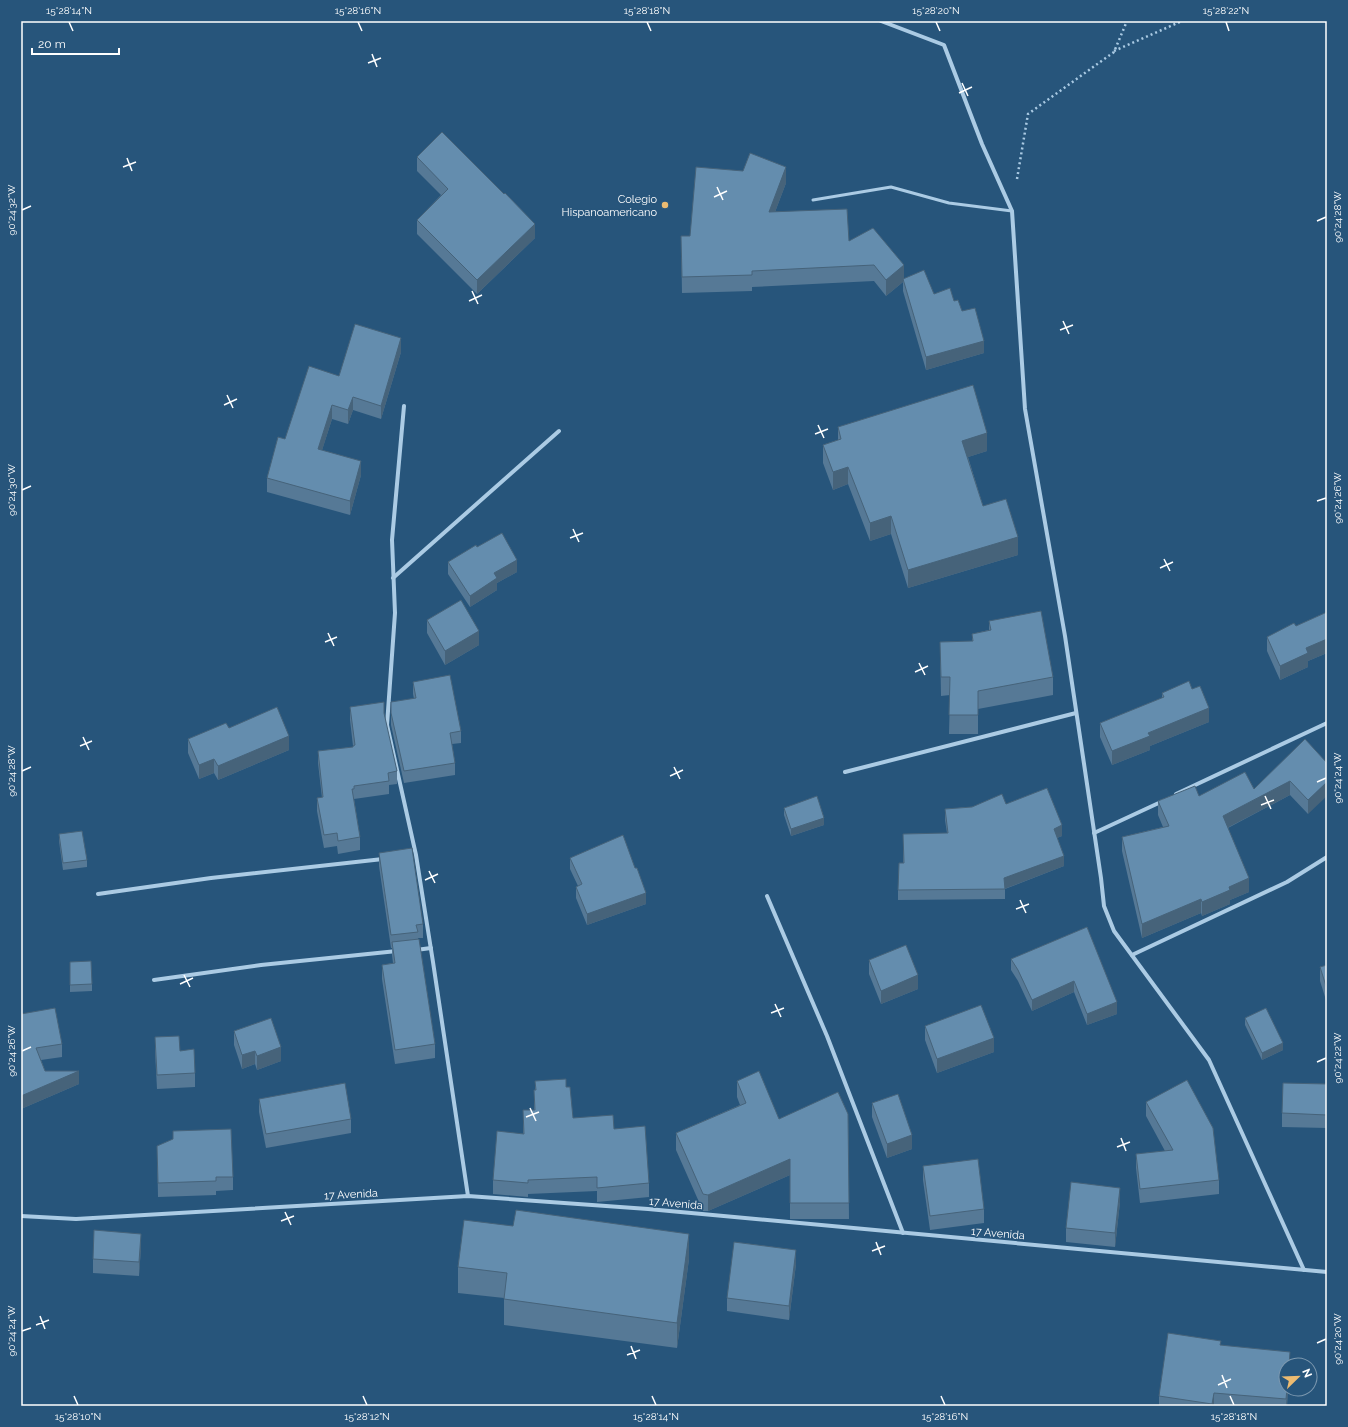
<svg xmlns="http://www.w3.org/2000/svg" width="1348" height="1427" font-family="Raleway,sans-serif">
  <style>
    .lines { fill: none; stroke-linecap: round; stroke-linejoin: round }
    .path { stroke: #abcbe4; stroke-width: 2.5; stroke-dasharray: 2 3; stroke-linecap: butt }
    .service { stroke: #abcbe4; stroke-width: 3 }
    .minor { stroke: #abcbe4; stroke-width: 4 }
    .wall { fill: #567996 }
    .shaded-wall { fill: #46637a }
    .building { fill: #648dae; stroke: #46637a }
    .ticks { fill: none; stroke: #fff; stroke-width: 1.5 }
    .poi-dot { fill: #ecbb71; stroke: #27557b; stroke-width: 1.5 }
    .labels { text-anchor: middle; stroke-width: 3; stroke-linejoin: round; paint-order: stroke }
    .poi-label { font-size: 11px; fill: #fff; stroke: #27557b; text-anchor: end }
    .street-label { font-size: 11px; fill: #fff; stroke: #27557b }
    .neatline { fill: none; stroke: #fff; stroke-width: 1.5 }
    .ticks-label { font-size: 10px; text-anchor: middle; fill: #fff }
  </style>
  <rect width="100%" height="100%" fill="#27557b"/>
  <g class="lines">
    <g class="path">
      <polyline points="1114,51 1182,21"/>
      <polyline points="1017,179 1028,114 1114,52 1127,21"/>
    </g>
    <polyline class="service" points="813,200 891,187 949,203 1012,211"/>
    <g class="minor">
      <polyline points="881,21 944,45 982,144 1012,211 1025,409 1065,636 1101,878 1104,906 1114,931 1209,1060 1304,1270"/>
      <polyline points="404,406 392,540 395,613 387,725 416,855 433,962 468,1196"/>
      <polyline points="393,578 559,431"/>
      <polyline points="845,772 1076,713"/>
      <polyline points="1176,794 1327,723"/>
      <polyline points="1094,833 1163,801"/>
      <polyline points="98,894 211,878 383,859"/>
      <polyline points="767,896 827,1036 903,1233"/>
      <polyline points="416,950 431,948"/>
      <polyline points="1132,955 1287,882 1327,857"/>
      <polyline points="154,980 261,965 397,951"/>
      <polyline points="21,1216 76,1219 468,1196 648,1209 1327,1272"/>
    </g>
  </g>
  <g class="wall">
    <polygon points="417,157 535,238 477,294 417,234 417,220 441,195 417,171"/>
    <polygon points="786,183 775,212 849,241 904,278 934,294 954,301 962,311 984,353 926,370 903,291 903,282 886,296 874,281 752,287 752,291 682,293 681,236 690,236"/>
    <polygon points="401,352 381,419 353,410 348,424 332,419 322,450 361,475 350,515 267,492 267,478 339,376"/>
    <polygon points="838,427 987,451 968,457 983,506 1018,555 908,588 891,534 870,541 848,484 833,490 823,463 823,445 838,440"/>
    <polygon points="477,547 517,572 497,583 497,590 470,607 448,574 448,562"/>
    <polygon points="1327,612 1327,653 1308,661 1308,667 1280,680 1267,651 1267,637 1296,626"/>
    <polygon points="427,620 479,645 445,665 427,633"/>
    <polygon points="989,621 1053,677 1053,695 978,709 978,734 949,734 950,695 941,696 940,642 972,641 972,634 989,630"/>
    <polygon points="413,682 461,731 461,743 452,744 455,763 455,775 404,783 391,725 391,713 414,699 413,694"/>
    <polygon points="1192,689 1209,722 1150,746 1150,750 1112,765 1100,737 1100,723 1162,698 1162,693"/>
    <polygon points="350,707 384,716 397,771 397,784 389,785 389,794 354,799 360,837 360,850 338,854 337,846 324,848 317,811 317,798 322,798 318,763 318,751 353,747 353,746 350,720"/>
    <polygon points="229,728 289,750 218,780 214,773 199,779 188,753 188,739"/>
    <polygon points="1327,763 1308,814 1290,795 1228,828 1249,892 1230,900 1230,904 1202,916 1201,913 1142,938 1122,851 1122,837 1163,827 1158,815 1158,801 1199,796 1254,789"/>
    <polygon points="1006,804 1062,836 1057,838 1064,866 1005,889 1005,899 898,900 898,890 903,863 903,834 947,833 945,820 945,809"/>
    <polygon points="784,808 824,825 791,836 784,815"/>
    <polygon points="59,834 87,860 87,867 63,870 59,841"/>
    <polygon points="379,853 423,924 423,938 418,938 418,939 435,1044 435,1058 395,1064 382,979 382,965 393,963 392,955 392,948 391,948 379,866"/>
    <polygon points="570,858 646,904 587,925 576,898 576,887 578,886 570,869"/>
    <polygon points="1087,927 1117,1014 1087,1025 1074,992 1032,1011 1018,981 1011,970 1011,959"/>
    <polygon points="869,960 918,989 881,1004 869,974"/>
    <polygon points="70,962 92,984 92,991 70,992"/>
    <polygon points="1327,965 1327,1003 1320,981 1320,967"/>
    <polygon points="21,1014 62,1044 62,1057 41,1060 45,1071 79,1084 21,1109"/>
    <polygon points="1245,1018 1283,1050 1262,1060 1245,1025"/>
    <polygon points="925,1026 994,1052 937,1073 925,1040"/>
    <polygon points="234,1031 281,1061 257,1070 255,1064 242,1069 234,1045"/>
    <polygon points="155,1037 180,1051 195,1073 195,1087 157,1089 155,1051"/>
    <polygon points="535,1081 566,1087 573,1118 614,1129 649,1183 649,1197 597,1202 597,1191 528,1194 528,1197 493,1194 493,1180 523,1134 523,1110 534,1110 534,1090 535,1090"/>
    <polygon points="737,1081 779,1119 848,1114 849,1219 790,1219 790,1175 708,1211 703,1211 676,1150 676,1133 740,1105 737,1097"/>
    <polygon points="1327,1084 1327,1128 1282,1127 1282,1113"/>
    <polygon points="259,1099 351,1119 351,1133 266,1148 259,1112"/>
    <polygon points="1146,1102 1219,1180 1219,1194 1140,1203 1136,1168 1136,1154 1165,1151 1146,1116"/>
    <polygon points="872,1103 912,1149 887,1158 872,1117"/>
    <polygon points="157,1146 233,1177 233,1190 216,1191 216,1195 158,1197"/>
    <polygon points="923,1166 984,1209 984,1223 930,1230 923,1180"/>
    <polygon points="1120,1202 1115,1247 1066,1242 1066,1228"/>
    <polygon points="141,1247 139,1276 93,1273 93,1259"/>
    <polygon points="689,1259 677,1348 504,1325 504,1298 458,1293 458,1267"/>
    <polygon points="796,1264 789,1320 727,1311 727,1298"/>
    <polygon points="1221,1345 1290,1365 1286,1389 1288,1389 1287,1406 1159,1406 1159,1396"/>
  </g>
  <g class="shaded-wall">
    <polygon points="786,167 786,183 769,228 769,212"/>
    <polygon points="535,224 535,238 477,294 477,280"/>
    <polygon points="904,265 904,281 903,279 903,282 886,296 886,280"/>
    <polygon points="401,338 401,352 381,419 381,406"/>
    <polygon points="984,341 984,353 926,370 926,357"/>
    <polygon points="353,397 353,410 348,424 348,410"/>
    <polygon points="332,405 332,419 318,463 318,449"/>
    <polygon points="987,433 987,451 962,459 962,441"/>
    <polygon points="361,461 361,475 350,515 350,501"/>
    <polygon points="848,467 848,484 833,490 833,472"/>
    <polygon points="891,516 891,534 870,541 870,523"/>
    <polygon points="1018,537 1018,555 908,588 908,570"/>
    <polygon points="517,560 517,572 497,583 497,590 470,607 470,596 494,573"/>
    <polygon points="479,631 479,645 445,665 445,651"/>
    <polygon points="1327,639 1327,653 1308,661 1308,667 1280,680 1280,666 1306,648"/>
    <polygon points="1209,708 1209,722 1150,746 1150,750 1112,765 1112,751 1148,733"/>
    <polygon points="289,736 289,750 218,780 218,766"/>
    <polygon points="214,759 214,773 199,779 199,765"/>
    <polygon points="1290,781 1290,795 1223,830 1223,816"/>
    <polygon points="1327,782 1327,796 1308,814 1308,800"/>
    <polygon points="824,818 824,825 791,836 791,829"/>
    <polygon points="1062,825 1062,836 1054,839 1054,829"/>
    <polygon points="1064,856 1064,866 1004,889 1004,878"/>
    <polygon points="1249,878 1249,892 1230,900 1230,904 1202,916 1202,902 1229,887"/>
    <polygon points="646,893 646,904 587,925 587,914"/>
    <polygon points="1201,899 1201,913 1142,938 1142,924"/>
    <polygon points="918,975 918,989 881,1004 881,991"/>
    <polygon points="1074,981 1074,992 1032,1011 1032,1000"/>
    <polygon points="1117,1002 1117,1014 1087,1025 1087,1014"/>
    <polygon points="994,1038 994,1052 937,1073 937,1059"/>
    <polygon points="1283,1043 1283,1050 1262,1060 1262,1053"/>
    <polygon points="281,1047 281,1061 257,1070 257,1056"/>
    <polygon points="255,1051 255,1064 242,1069 242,1055"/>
    <polygon points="79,1071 79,1084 21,1109 21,1096"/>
    <polygon points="912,1135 912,1149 887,1158 887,1144"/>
    <polygon points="790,1159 790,1175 708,1211 708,1195"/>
    <polygon points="1120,1188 1120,1202 1115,1247 1115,1233"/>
    <polygon points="141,1234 141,1247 139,1276 139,1262"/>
    <polygon points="689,1234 689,1259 677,1348 677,1323"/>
    <polygon points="796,1250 796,1264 789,1320 789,1306"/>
    <polygon points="1287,1389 1288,1389 1287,1406 1286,1406"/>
    <polygon points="1214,1393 1214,1406 1212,1406 1212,1404"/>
  </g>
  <g class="building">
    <polygon points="442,132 504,194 505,193 535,224 477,280 417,220 448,189 417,157"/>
    <polygon points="750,153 786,167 769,212 847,209 849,241 873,228 904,265 886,280 874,265 752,271 752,275 682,277 681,236 690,236 696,167 743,171"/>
    <polygon points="924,270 934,294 950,288 954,301 958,300 962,311 975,308 984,341 926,357 903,279"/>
    <polygon points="355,324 401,338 381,406 353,397 348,410 332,405 318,449 361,461 350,501 267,478 278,437 285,439 309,366 339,376"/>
    <polygon points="973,385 987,433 962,441 983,506 1006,499 1018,537 908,570 891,516 870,523 848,467 833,472 823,445 841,439 838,427"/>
    <polygon points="502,533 517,560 494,573 497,578 470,596 448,562 476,545 477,547"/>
    <polygon points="461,600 479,631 445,651 427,620"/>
    <polygon points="1041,611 1053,677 978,691 978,715 949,715 950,677 941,677 940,642 973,641 972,634 991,630 989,621"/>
    <polygon points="1327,612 1327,639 1306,648 1308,653 1280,666 1267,637 1294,623 1296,626"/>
    <polygon points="450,675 461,731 450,733 455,763 404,771 391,713 391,702 416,698 413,682"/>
    <polygon points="1189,681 1192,689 1200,686 1209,708 1148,733 1150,736 1112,751 1100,723 1164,697 1162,693"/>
    <polygon points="384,702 384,713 397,771 388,773 389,781 354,786 354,789 352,789 360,837 338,841 337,833 324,835 317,798 323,797 318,751 353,747 353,746 355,745 350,707"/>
    <polygon points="277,707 289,736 218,766 214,759 199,765 188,739 226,723 229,728"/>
    <polygon points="1305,739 1327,763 1327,782 1308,800 1290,781 1223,816 1249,878 1229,887 1230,890 1202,902 1201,899 1142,924 1122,837 1169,826 1158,801 1195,786 1199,796 1245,772 1254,789"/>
    <polygon points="1047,788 1062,825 1054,829 1064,856 1004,878 1005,889 898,890 899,863 904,863 903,834 948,833 945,809 972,807 1002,794 1006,804"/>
    <polygon points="817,796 824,818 791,829 784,808"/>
    <polygon points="82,831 87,860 63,863 59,834"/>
    <polygon points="623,835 635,868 637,868 646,893 587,914 576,887 582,884 570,858"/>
    <polygon points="412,848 423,924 416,925 418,932 391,935 379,853"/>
    <polygon points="1087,927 1117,1002 1087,1014 1074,981 1032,1000 1018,970 1011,959"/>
    <polygon points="419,939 435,1044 395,1050 382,965 395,963 392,942"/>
    <polygon points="906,945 918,975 881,991 869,960"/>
    <polygon points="91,961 92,984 70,985 70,962"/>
    <polygon points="1327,965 1327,989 1320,967"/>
    <polygon points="981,1005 994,1038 937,1059 925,1026"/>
    <polygon points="55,1008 62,1044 36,1048 45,1071 79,1071 21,1096 21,1014"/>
    <polygon points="1266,1008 1283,1043 1262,1053 1245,1018"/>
    <polygon points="271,1018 281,1047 257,1056 255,1051 242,1055 234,1031"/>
    <polygon points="179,1036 180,1051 194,1049 195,1073 157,1075 155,1037"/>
    <polygon points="759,1071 779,1119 838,1092 848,1114 849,1203 790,1203 790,1159 708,1195 703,1194 676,1133 746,1103 737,1081"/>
    <polygon points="566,1079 566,1087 570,1087 573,1118 613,1115 614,1129 645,1126 649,1183 597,1188 597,1177 528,1180 528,1183 493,1180 497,1131 524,1134 523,1110 535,1110 534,1090 536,1090 535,1081"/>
    <polygon points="1187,1080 1213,1128 1219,1180 1140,1189 1136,1154 1173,1150 1146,1102"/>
    <polygon points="345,1083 351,1119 266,1134 259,1099"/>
    <polygon points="1283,1083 1327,1084 1327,1115 1282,1113"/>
    <polygon points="898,1094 912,1135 887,1144 872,1103"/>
    <polygon points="231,1129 233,1177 216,1177 216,1181 158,1183 157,1146 173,1139 173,1131"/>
    <polygon points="978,1159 984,1209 930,1216 923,1166"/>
    <polygon points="1071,1182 1120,1188 1115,1233 1066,1228"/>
    <polygon points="516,1210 689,1234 677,1323 504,1299 507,1273 458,1267 464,1220 513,1226"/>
    <polygon points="94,1230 141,1234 139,1262 93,1259"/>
    <polygon points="734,1242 796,1250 789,1306 727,1298"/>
    <polygon points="1168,1333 1221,1341 1220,1345 1290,1352 1289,1365 1286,1365 1286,1389 1287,1389 1286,1399 1214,1393 1212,1404 1159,1396"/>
  </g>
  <path class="ticks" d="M69,22L73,31M358,22L362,31M647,22L651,31M936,22L940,31M1226,22L1229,31M372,54L377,67M368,63L381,58M962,83L968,96M959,93L972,87M127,158L132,171M123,167L136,162M717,187L723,200M714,197L727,191M22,210L31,206M1317,221L1326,217M472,291L478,304M469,301L482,295M1063,321L1069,334M1060,330L1073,325M227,395L233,408M224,405L237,399M818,425L824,438M815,434L828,429M22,490L31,486M1317,501L1326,498M573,529L579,542M570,538L583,533M1164,559L1170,571M1160,568L1173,562M328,633L334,646M325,642L337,637M919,663L925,675M915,672L928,666M83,737L89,750M80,746L92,741M674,767L680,779M22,771L31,767M670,776L683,770M1317,782L1326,778M1265,796L1271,809M1261,805L1274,800M429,871L435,883M425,880L438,874M1020,900L1026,913M1016,909L1029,904M184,975L190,987M180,984L193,978M775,1004L781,1017M771,1013L784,1008M22,1051L31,1047M1317,1062L1326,1058M530,1108L536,1121M526,1117L539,1112M1121,1138L1126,1151M1117,1147L1130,1142M285,1212L291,1225M281,1221L294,1216M876,1242L881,1255M872,1251L885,1246M40,1316L45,1329M36,1325L49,1320M22,1331L31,1328M1317,1343L1326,1339M631,1346L636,1359M627,1355L640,1350M1222,1375L1227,1388M1218,1385L1231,1379M74,1396L78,1405M363,1396L367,1405M652,1396L656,1405M941,1396L945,1405M1230,1396L1234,1405"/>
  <circle class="poi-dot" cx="665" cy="205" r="4"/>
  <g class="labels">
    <g class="poi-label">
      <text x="657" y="203">Colegio<tspan x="657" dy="13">Hispanoamericano</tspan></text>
    </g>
    <g class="street-label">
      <text transform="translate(351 1194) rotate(-3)" y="4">17 Avenida</text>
      <text transform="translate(676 1203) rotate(5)" y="4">17 Avenida</text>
      <text transform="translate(998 1233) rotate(5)" y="4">17 Avenida</text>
    </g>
  </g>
  <rect width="1348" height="1427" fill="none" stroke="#27557b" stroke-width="44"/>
  <g transform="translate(1298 1377) rotate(67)"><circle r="19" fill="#27557b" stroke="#7d99b0"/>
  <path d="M0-3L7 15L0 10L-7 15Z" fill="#ecbb71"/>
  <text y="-6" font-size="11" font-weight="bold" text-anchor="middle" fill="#ffffff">N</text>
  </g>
  <path d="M32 48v6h87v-6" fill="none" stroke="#ffffff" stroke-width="2"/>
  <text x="38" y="48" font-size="12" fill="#ffffff" stroke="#27557b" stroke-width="3" paint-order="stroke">20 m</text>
  <rect x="22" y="22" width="1304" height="1383" class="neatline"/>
  <g class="ticks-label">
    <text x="69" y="14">15°28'14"N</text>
    <text x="358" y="14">15°28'16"N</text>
    <text x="647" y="14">15°28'18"N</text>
    <text x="936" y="14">15°28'20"N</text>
    <text x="1226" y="14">15°28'22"N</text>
    <text transform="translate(11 210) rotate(-90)" y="4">90°24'32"W</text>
    <text transform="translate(1337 217) rotate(-90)" y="4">90°24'28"W</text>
    <text transform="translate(11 490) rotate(-90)" y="4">90°24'30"W</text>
    <text transform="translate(1337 498) rotate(-90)" y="4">90°24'26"W</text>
    <text transform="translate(11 771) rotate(-90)" y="4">90°24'28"W</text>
    <text transform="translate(1337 778) rotate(-90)" y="4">90°24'24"W</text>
    <text transform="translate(11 1051) rotate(-90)" y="4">90°24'26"W</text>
    <text transform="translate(1337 1058) rotate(-90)" y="4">90°24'22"W</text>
    <text transform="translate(11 1331) rotate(-90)" y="4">90°24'24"W</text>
    <text transform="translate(1337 1339) rotate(-90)" y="4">90°24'20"W</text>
    <text x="78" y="1420">15°28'10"N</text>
    <text x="367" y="1420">15°28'12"N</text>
    <text x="656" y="1420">15°28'14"N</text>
    <text x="945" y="1420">15°28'16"N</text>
    <text x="1234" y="1420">15°28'18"N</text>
  </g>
</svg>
